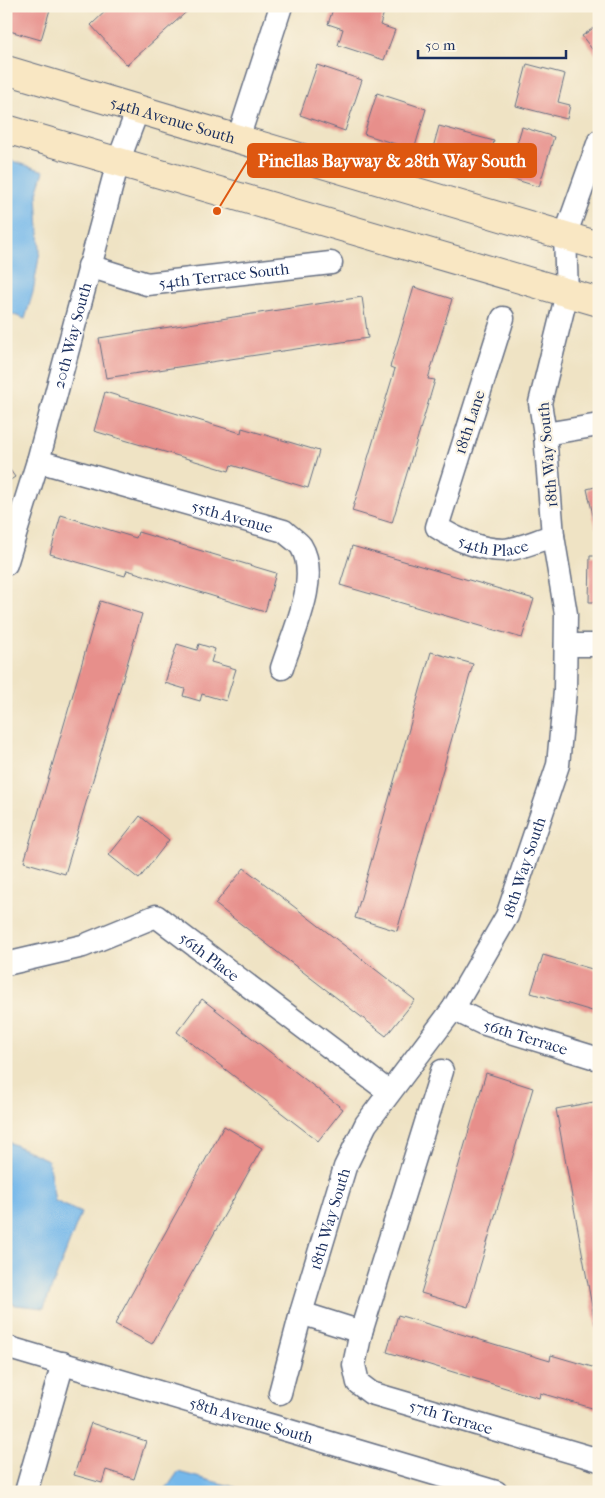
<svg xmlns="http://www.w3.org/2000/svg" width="605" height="1498" font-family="'IM FELL French Canon',serif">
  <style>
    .water { fill: #74b8ea; stroke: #4874a4 }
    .building { fill: #e78f8b }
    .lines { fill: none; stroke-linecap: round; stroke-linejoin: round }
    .minor-casing { stroke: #656e82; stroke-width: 25 }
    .secondary-casing { stroke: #656e82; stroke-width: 30 }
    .minor { stroke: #fff; stroke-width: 22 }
    .secondary { stroke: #f9e7c3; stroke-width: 28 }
    .labels { text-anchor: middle; stroke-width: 4.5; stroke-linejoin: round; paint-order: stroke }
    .street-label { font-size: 16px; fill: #1b2f5e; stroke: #fcf5e5 }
    .leader { fill: none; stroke: #de5710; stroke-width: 2 }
    .callout-dot { fill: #de5710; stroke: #fcf5e5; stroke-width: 2 }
    .callout { fill: #de5710; stroke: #de5710; stroke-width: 2 }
    .callout-label { font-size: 18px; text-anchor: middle; font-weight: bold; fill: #fff }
  </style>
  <rect width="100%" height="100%" fill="#fcf5e5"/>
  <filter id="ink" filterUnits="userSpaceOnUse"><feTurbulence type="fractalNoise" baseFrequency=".02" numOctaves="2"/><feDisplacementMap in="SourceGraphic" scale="10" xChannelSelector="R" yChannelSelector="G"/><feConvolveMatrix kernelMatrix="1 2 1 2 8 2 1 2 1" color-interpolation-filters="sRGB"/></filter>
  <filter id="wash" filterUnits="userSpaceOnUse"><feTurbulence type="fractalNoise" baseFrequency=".0096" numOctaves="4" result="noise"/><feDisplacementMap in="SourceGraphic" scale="20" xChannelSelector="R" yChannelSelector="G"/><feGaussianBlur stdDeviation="1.12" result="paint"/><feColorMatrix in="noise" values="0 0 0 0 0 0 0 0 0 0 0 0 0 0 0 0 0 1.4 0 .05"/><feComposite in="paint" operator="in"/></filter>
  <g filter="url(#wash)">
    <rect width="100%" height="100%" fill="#efe3c4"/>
    <g class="water">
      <polygon points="6,159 44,171 37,193 40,251 33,292 25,319 6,312"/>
      <polygon points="6,1141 48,1160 55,1201 81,1213 44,1308 16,1305 6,1301"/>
      <polygon points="178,1472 253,1492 164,1492"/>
    </g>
    <g id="blocks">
      <g class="building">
        <polygon points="6,6 51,6 41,40 6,30"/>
        <polygon points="111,6 193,6 127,65 91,25"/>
        <polygon points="334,6 378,6 385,9 380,25 395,30 384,60 338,45 343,29 328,24"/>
        <polygon points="599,24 599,56 598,57 582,36"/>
        <polygon points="527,64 565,74 558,102 570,105 567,119 516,106"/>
        <polygon points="317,65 362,80 345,131 300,115"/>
        <polygon points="377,93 426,109 414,150 364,134"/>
        <polygon points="439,126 494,141 487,170 431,155"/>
        <polygon points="522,127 554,137 539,187 507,177"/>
        <polygon points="414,287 452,299 428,379 435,380 392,523 352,511 395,369 390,367"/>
        <polygon points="362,297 368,338 106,378 99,338"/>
        <polygon points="105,392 241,433 242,428 319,451 308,488 231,465 229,471 94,431"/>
        <polygon points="6,464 15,477 6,483"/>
        <polygon points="599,486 599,528 596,528 587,489"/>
        <polygon points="61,515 136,538 138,532 276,573 265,612 127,570 125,576 50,554"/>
        <polygon points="352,546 534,599 522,638 340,585"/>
        <polygon points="590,556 599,556 599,602 589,602"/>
        <polygon points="100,601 142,614 65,874 24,862"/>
        <polygon points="177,644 197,650 199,644 215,649 211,662 236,669 226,701 202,694 200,701 183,696 185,689 165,683"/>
        <polygon points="431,652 473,664 397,931 355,918"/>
        <rect x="597" y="705" width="2" height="26"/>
        <polygon points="140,816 169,840 139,879 109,855"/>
        <polygon points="244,868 415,1000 386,1036 215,904"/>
        <polygon points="543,955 599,971 599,1013 531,993"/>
        <polygon points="202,999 343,1109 318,1141 177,1032"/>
        <polygon points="486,1073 533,1088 468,1307 421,1293"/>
        <polygon points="599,1101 599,1333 597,1334 556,1109"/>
        <polygon points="224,1126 262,1148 152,1344 115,1324"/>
        <polygon points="398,1315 550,1361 551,1355 599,1369 599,1410 540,1393 539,1398 387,1352"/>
        <polygon points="91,1423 146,1441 134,1479 106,1470 102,1483 74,1475"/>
      </g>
    </g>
  </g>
  <g filter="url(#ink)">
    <use href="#blocks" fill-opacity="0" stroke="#656e82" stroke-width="1"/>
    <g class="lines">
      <g class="minor-casing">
        <g id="minor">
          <polyline points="238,139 281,6"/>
          <path id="s1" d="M89,266L147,284L331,263"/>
          <path id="s2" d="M503,318L437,527C455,539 481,550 504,550C519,549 538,540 553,536"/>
          <polyline points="545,434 599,425"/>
          <path id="s3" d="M38,461L284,531C289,536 297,541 301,546C321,578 292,635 282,668"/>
          <path id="s4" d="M6,564L38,461L118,162L138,109"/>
          <polyline points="566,645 599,645"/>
          <path id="s5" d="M6,964L83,946L156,916L389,1092"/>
          <path id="s6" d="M453,1009L482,1023L599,1059"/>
          <polyline points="301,1313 361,1332 442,1071"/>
          <path id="s7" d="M361,1332L354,1365L358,1383L371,1393L599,1460"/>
          <path id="s8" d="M6,1347L496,1492"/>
          <path id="s9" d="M280,1393L301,1313L345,1167L366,1124L453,1009L507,916L558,765L565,691L566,614L553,536L545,434L540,403L567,293L565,236L599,141"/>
          <polyline points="26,1492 63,1363"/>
        </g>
      </g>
      <g class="secondary-casing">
        <g id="secondary">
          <path id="s10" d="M6,70L599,246"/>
          <polyline points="6,129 599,302"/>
        </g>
      </g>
      <use href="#minor" class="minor"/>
      <use href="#secondary" class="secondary"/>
    </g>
  </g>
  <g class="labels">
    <g class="street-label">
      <text dy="6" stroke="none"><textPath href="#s10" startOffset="174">54th Avenue South</textPath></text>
      <text dy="6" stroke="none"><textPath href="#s1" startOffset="138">54th Terrace South</textPath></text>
      <text dy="6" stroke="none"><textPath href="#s4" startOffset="238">20th Way South</textPath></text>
      <text transform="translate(469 422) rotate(-72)" y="6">18th Lane</text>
      <text transform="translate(547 455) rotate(-95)" y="6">18th Way South</text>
      <text dy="6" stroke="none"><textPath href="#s3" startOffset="202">55th Avenue</textPath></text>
      <text dy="6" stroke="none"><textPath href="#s2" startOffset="280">54th Place</textPath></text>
      <text dy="6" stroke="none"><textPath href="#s9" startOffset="586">18th Way South</textPath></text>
      <text dy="6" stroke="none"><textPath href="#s5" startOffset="225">56th Place</textPath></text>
      <text dy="6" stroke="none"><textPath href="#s6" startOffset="78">56th Terrace</textPath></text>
      <text dy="6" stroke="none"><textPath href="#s9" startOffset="181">18th Way South</textPath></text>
      <text dy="6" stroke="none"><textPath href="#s7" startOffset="152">57th Terrace</textPath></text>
      <text dy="6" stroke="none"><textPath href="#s8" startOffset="256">58th Avenue South</textPath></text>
    </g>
  </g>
  <path class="leader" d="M217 211L248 160"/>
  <circle class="callout-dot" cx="217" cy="211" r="5"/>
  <rect class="callout" x="248" y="144" width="288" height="33" rx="5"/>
  <g class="callout-label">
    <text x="392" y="167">Pinellas Bayway &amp; 28th Way South</text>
  </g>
  <rect width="605" height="1498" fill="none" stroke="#fcf5e5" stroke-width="25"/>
  <path d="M418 50v8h148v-8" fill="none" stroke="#1b2f5e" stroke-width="2.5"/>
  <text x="425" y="50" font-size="15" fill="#1b2f5e" stroke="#fcf5e5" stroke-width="4" paint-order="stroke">50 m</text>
</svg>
